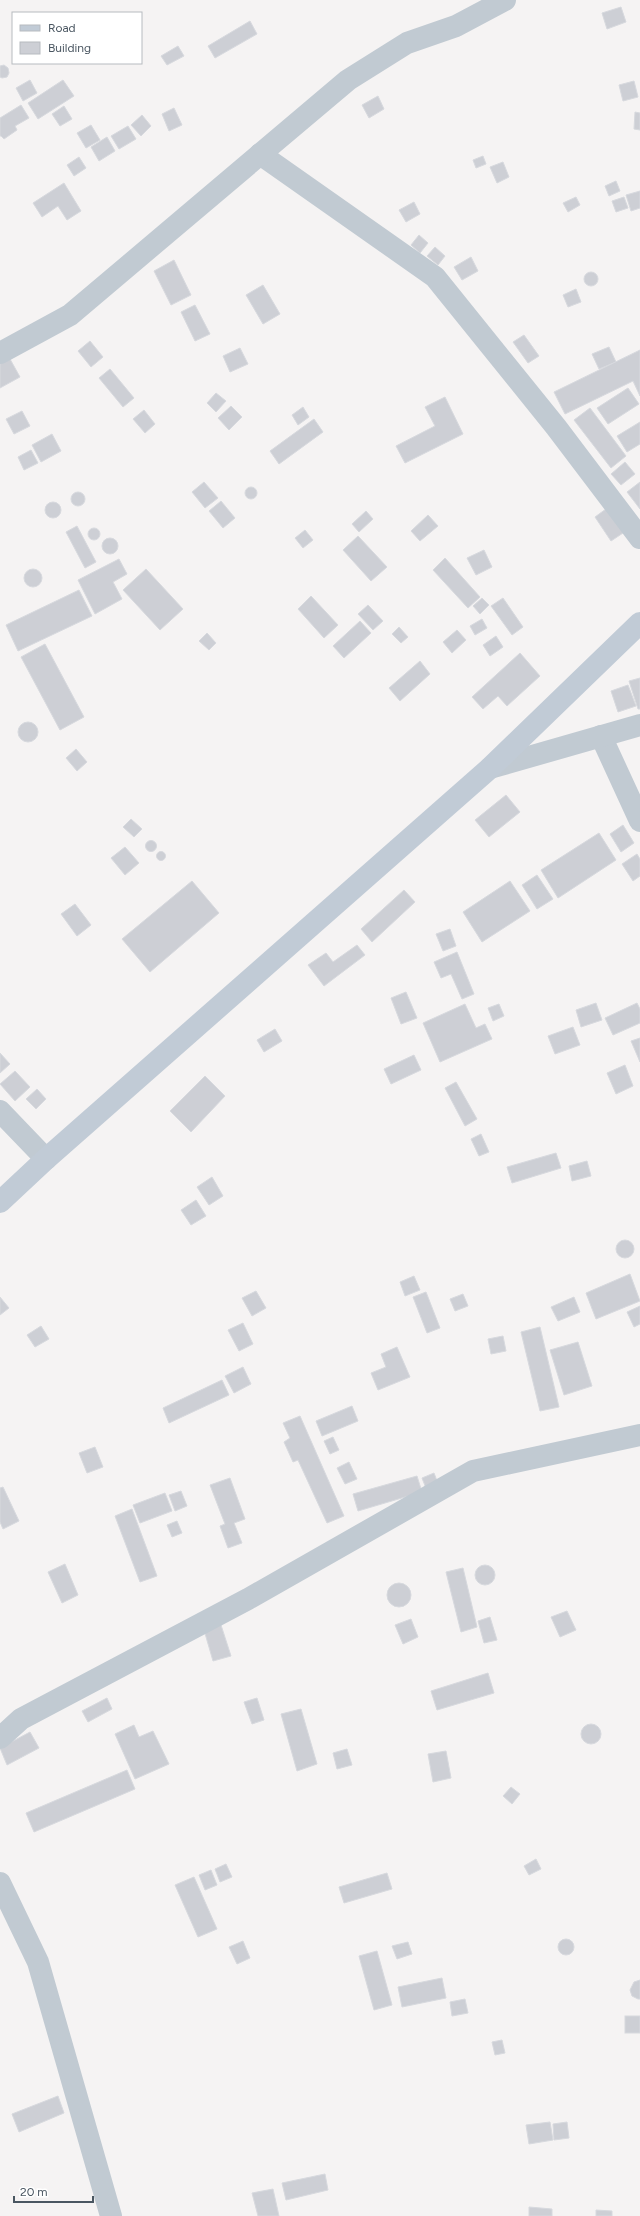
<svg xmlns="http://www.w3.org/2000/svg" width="640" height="2216" font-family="Figtree,sans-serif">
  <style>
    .building { fill: #cdcfd5; stroke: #d7d9de }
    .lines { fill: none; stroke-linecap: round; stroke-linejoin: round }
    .street { stroke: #c1cad2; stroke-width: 22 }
    .secondary { stroke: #c1cbd6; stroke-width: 22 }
  </style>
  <rect width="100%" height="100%" fill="#f5f3f3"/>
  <g class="building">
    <polygon points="621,7 626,22 607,29 602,13"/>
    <polygon points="250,21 257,34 215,58 208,46"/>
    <polygon points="178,46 184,56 167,65 161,56"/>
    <polygon points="4,65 8,68 9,73 7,77 2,78 0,77 0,66"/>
    <polygon points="30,80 37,93 23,101 16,88"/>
    <polygon points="63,80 74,96 38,119 28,103"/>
    <polygon points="634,81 638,97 623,101 619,85"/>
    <polygon points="378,96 384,109 369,118 362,105"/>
    <polygon points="21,105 29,118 15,126 17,130 4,139 1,136 0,136 0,118"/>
    <polygon points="64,106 72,119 60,126 52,114"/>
    <polygon points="174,108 182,125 169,131 162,114"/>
    <polygon points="635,112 640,113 640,130 634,129"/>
    <polygon points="142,115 151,126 141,136 131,125"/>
    <polygon points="91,125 100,140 86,148 77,133"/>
    <polygon points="128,126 136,139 119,149 111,136"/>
    <polygon points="107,137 115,151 99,161 91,147"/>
    <polygon points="483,156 486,164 476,168 473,160"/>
    <polygon points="79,157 86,168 74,176 67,165"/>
    <polygon points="503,162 509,177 497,183 490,167"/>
    <polygon points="616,181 620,191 609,196 605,186"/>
    <polygon points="64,183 81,211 67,220 58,206 42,217 33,203"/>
    <polygon points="640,191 640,208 631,211 626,195"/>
    <polygon points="576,197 580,205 568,212 563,203"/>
    <polygon points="624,197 628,208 616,212 612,201"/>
    <polygon points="414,202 420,214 406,222 399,210"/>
    <polygon points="419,235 428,243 420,253 411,245"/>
    <polygon points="435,247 445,256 438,265 427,256"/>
    <polygon points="471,257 478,271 462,280 454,267"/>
    <polygon points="174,260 191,295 171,305 154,271"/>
    <circle cx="591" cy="279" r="7"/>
    <polygon points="263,285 280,314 263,324 246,295"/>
    <polygon points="576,289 581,302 568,307 563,295"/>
    <polygon points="195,305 210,334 195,341 181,312"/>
    <polygon points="524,335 539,356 528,363 513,342"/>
    <polygon points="90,341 103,357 91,367 78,351"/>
    <polygon points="609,347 616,362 599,369 592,354"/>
    <polygon points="240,348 248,364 230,372 223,356"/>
    <polygon points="640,350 640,396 633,381 565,414 554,392"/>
    <polygon points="10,359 20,377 0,388 0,363"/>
    <polygon points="110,369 134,398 123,407 99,378"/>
    <polygon points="628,388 639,404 608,424 597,408"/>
    <polygon points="216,393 226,401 216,412 207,403"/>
    <polygon points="445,397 463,434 405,463 396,446 435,426 425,407"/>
    <polygon points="231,406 242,417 229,430 218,418"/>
    <polygon points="303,407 309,417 298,425 292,415"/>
    <polygon points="590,408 626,456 611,468 574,420"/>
    <polygon points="144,410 155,424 145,433 133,419"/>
    <polygon points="22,411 30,426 14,434 6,419"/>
    <polygon points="314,419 323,432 279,464 270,451"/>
    <polygon points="640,422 640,444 627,452 617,436"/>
    <polygon points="52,434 61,451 41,462 32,445"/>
    <polygon points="31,450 38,463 24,470 18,457"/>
    <polygon points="625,462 635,474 621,485 611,474"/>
    <polygon points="204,482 218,498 205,508 192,492"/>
    <polygon points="640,482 640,509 627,492"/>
    <circle cx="251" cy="493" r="6"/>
    <circle cx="78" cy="499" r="7"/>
    <polygon points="221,501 235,518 223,528 209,511"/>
    <circle cx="53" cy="510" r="8"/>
    <polygon points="610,506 626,531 611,541 595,517"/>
    <polygon points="366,511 373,519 359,532 352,524"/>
    <polygon points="428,515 438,526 420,541 411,531"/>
    <polygon points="77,526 96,562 85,568 66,532"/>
    <circle cx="94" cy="534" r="6"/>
    <polygon points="305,530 313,540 303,548 295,538"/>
    <polygon points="358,536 387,567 371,581 343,550"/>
    <circle cx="110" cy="546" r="8"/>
    <polygon points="484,550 492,567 476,575 467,558"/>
    <polygon points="445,558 480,597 468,608 433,570"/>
    <polygon points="119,559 127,574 113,582 122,599 95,614 78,580"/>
    <circle cx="33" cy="578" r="9"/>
    <polygon points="146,569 183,609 160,630 123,590"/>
    <polygon points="79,590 92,616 18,651 6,625"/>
    <polygon points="311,596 338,625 324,638 298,609"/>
    <polygon points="482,598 489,605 480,614 473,606"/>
    <polygon points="503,598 523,627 512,635 491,606"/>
    <polygon points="368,605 383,621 373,630 358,614"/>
    <polygon points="482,619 487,628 475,635 470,626"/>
    <polygon points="360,621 371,633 344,658 333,646"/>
    <polygon points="399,627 408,637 401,643 392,634"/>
    <polygon points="457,630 466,640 452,653 443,642"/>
    <polygon points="207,633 216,643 209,650 199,641"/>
    <polygon points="496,636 503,647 490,656 483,645"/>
    <polygon points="45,644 84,717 60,730 21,657"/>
    <polygon points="520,653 540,676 507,706 498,696 483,709 472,697"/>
    <polygon points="420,661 430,674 400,701 389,688"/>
    <polygon points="640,678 640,709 638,709 629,681"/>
    <polygon points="628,685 636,706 618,712 611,691"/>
    <circle cx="28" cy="732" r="10"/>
    <polygon points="76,749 87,762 77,771 66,758"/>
    <polygon points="506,795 520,812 489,837 475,820"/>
    <polygon points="131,819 142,829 134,837 123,827"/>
    <polygon points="623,825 634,843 621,852 610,834"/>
    <polygon points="599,833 616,860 558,898 541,870"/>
    <circle cx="151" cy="846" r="5.5"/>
    <polygon points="125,847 139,863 125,875 111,858"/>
    <circle cx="161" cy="856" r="4.5"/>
    <polygon points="637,854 640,859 640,876 633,881 622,864"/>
    <polygon points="537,875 553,899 537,909 522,885"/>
    <polygon points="192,881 219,913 150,972 122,939"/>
    <polygon points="510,881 530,911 482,942 463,912"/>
    <polygon points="404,890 415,902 372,942 361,929"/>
    <polygon points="75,904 91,925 77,936 61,914"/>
    <polygon points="450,929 456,946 443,951 436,934"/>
    <polygon points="357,945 365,955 324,986 308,965 326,953 333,962"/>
    <polygon points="457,952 474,994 462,999 451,974 441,978 434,962"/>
    <polygon points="406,992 417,1018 401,1024 391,998"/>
    <polygon points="596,1003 602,1020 581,1027 576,1010"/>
    <polygon points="637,1003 640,1009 640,1023 613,1035 605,1018"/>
    <polygon points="465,1004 476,1028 485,1024 492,1039 440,1062 423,1023"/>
    <polygon points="499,1004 504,1016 493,1021 488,1008"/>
    <polygon points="573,1027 580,1045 555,1054 548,1036"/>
    <polygon points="275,1029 282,1041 264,1052 257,1040"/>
    <polygon points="640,1038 640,1062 631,1041"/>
    <polygon points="0,1053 10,1064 0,1073"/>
    <polygon points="414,1055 421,1070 391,1084 384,1069"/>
    <polygon points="625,1065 633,1086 616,1094 607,1073"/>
    <polygon points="15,1071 30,1087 15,1101 0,1084"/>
    <polygon points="205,1076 225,1096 191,1132 170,1111"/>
    <polygon points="456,1082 477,1119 465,1126 445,1088"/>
    <polygon points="37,1089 46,1099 36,1109 26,1099"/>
    <polygon points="481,1134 489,1152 479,1156 471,1139"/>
    <polygon points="556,1153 561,1168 512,1183 507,1167"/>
    <polygon points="587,1161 591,1176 572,1181 569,1166"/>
    <polygon points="212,1177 223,1196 209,1205 197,1187"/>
    <polygon points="196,1200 206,1216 191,1225 181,1210"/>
    <circle cx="625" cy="1249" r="9"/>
    <polygon points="630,1274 640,1301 596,1319 586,1293"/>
    <polygon points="414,1276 420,1290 405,1296 400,1282"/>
    <polygon points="256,1291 266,1308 252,1316 242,1298"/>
    <polygon points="426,1292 440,1328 427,1333 413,1297"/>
    <polygon points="463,1294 468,1306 455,1311 450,1299"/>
    <polygon points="0,1297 9,1308 0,1315"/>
    <polygon points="574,1297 580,1312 558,1321 551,1307"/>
    <polygon points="640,1306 640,1324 634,1327 627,1312"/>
    <polygon points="243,1323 253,1344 239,1351 228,1330"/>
    <polygon points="41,1326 49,1339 35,1347 27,1335"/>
    <polygon points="540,1327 559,1407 540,1411 521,1332"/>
    <polygon points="503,1336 506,1351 491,1354 488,1339"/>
    <polygon points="578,1342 592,1386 564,1395 550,1350"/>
    <polygon points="397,1347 410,1377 378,1390 371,1373 386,1367 381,1354"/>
    <polygon points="243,1367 251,1384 234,1393 225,1376"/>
    <polygon points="222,1380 229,1395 169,1423 163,1408"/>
    <polygon points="352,1406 358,1421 322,1436 316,1421"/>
    <polygon points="300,1416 344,1516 327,1523 298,1460 293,1462 284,1442 290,1438 283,1423"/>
    <polygon points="333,1437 339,1450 330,1454 324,1441"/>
    <polygon points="95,1447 103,1467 87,1473 79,1453"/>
    <polygon points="349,1462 357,1479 345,1484 337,1468"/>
    <polygon points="434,1473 439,1486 427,1491 422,1478"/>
    <polygon points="417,1476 422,1492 358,1511 353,1494"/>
    <polygon points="230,1478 245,1519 234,1523 242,1543 228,1548 220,1526 225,1524 210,1485"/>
    <polygon points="3,1487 19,1521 3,1529 0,1522 0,1488"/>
    <polygon points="181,1491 187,1506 175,1511 169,1495"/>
    <polygon points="165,1493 172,1511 140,1523 133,1505"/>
    <polygon points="132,1509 157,1576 140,1582 115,1516"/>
    <polygon points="177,1521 182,1533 172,1537 167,1525"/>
    <polygon points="65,1564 78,1595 62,1603 48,1572"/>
    <circle cx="485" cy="1575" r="10"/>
    <polygon points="463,1568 477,1627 461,1632 446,1572"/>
    <circle cx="399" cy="1595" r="12"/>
    <polygon points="567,1611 576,1630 560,1637 551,1617"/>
    <polygon points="490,1617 497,1640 484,1643 478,1621"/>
    <polygon points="411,1619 418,1637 403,1644 395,1625"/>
    <polygon points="221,1625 231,1656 213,1661 204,1630"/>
    <polygon points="488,1673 494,1693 437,1710 431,1691"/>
    <polygon points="107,1698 112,1709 88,1722 82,1711"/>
    <polygon points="257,1698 264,1720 252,1724 244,1702"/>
    <polygon points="301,1709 317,1764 297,1771 281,1714"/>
    <circle cx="591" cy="1734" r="10"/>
    <polygon points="134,1725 139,1737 153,1731 169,1764 135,1779 115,1734"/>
    <polygon points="30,1732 39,1748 7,1765 0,1748"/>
    <polygon points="347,1749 352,1765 337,1769 333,1753"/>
    <polygon points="446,1751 451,1778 433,1782 428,1754"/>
    <polygon points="127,1770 135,1789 34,1832 26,1813"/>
    <polygon points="511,1787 520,1794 512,1804 503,1796"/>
    <polygon points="536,1859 541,1869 529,1875 524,1866"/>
    <polygon points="226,1864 232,1877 220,1882 215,1869"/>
    <polygon points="211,1870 217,1885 205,1890 199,1875"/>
    <polygon points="387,1873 392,1889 344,1903 339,1887"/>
    <polygon points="194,1877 217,1929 198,1937 175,1885"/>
    <circle cx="566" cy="1947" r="8"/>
    <polygon points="243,1941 250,1958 237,1964 229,1947"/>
    <polygon points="408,1942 412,1954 397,1959 392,1946"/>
    <polygon points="377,1951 392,2005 374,2010 359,1956"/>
    <polygon points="442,1978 446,1998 402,2007 398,1987"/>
    <polygon points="640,1980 640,1999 638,1999 632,1996 630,1990 634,1982"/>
    <polygon points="465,1999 468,2013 452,2016 450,2002"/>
    <rect x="625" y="2016" width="15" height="17"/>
    <polygon points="502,2040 505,2053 495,2055 492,2042"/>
    <polygon points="58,2096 64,2113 19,2132 12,2114"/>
    <polygon points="550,2122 553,2140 529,2144 526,2125"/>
    <polygon points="567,2122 569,2138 554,2140 553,2124"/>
    <polygon points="325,2174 328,2190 286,2200 282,2183"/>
    <polygon points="273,2189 279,2216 258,2216 252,2193"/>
    <polygon points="529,2207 552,2209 552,2216 529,2216"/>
    <polygon points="596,2210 612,2211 612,2216 596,2216"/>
  </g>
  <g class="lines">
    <g class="street">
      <polyline points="260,154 435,277 556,427 640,538"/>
      <polyline points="0,353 70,315 348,80 407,43 456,26 505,0"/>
      <polyline points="601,736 640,821"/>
      <polyline points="490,768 640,725"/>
      <polyline points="0,1111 46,1159"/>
      <polyline points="0,1738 21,1719 248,1599 473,1471 640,1435"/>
      <polyline points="0,1883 38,1962 111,2216"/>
    </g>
    <polyline class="secondary" points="0,1202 46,1159 490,768 640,623"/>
  </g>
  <rect x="12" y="12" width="130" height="52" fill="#ffffff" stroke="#b7bbc0"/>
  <rect x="20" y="25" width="20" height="6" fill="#c1cbd6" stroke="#b7bbc0"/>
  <text x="48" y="32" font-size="12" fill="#4a5661">Road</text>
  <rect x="20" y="42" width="20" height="12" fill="#cdcfd5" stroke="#b7bbc0"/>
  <text x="48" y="52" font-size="12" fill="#4a5661">Building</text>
  <path d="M14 2196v6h79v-6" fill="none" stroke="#4a5661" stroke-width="2"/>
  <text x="20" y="2196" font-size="12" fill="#4a5661" stroke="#ffffff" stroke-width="3" paint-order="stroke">20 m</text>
</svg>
